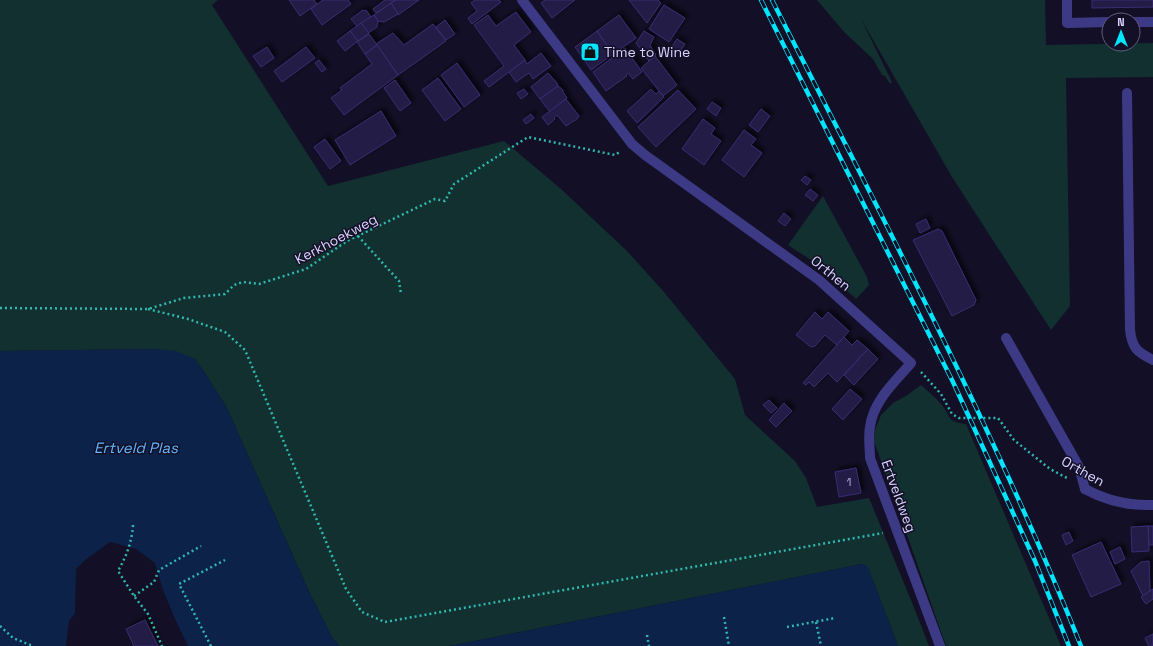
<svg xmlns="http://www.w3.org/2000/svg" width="1153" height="646" font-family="'Space Grotesk',sans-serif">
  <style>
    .green { fill: #12302f }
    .water { fill: #0c2248 }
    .building { fill: #241b47; stroke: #3b2d73; filter: url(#shadow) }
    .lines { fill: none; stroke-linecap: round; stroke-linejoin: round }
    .path { stroke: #2fb8b0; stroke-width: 2.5; stroke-dasharray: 2 3; stroke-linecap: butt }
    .lane { stroke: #3d3a85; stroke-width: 10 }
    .street { stroke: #3d3a85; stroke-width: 10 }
    .rail-casing { stroke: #00e5ff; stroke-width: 4.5 }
    .rail { stroke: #130f26; stroke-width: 3; stroke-dasharray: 9; stroke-linecap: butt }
    .labels { text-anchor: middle; stroke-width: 3; stroke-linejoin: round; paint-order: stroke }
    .number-label { font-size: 12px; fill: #aca6d1 }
    .poi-label { font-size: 14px; fill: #d9d4ff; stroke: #130f26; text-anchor: start }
    .street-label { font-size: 14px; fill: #d9d4ff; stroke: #130f26 }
    .water-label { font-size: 15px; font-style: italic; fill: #62b6ff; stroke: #130f26 }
  </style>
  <defs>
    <filter id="shadow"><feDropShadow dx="3.5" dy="-3.5" stdDeviation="2" flood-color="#0009"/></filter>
  </defs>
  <rect width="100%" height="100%" fill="#130f26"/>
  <g class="green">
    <polygon points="0,0 218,0 212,5 328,186 504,141 561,189 627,251 664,292 735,379 745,415 795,461 806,478 817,507 869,498 913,605 929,646 898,646 869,570 862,564 450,646 340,646 333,639 310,594 226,406 206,375 195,359 157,349 0,351"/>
    <polygon points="817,0 1045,0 1046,45 1153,43 1153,77 1066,78 1070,306 1051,330 952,177 861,19 892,82 890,84 885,76 882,75 873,59 845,33"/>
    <polygon points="823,196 867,277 869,285 856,299 820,266 788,245"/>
    <path d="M921,385C928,391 935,397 941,404C952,417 946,422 966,424L1061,646H946L874,441L875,430L881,415L893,403L906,396Z"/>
  </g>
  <g class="water">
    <polygon points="157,349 176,351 195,359 206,375 226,406 310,594 333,639 340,646 188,646 175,619 163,590 155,563 136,549 110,542 84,561 76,569 75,613 69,621 66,646 0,646 0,351"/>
    <polygon points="862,564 866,565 869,570 898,646 450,646"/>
  </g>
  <g class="building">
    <polygon points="289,0 314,0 317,4 300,16"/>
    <polygon points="323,0 348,0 351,4 322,25 311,9"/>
    <polygon points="385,0 396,0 376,13 373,9"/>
    <polygon points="396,0 419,0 398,15 391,3"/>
    <polygon points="475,0 499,0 501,2 472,24 468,18 477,11 471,3"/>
    <polygon points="545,0 575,0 552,18 541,3"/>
    <polygon points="629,0 658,0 661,3 647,23"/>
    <polygon points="1092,0 1153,0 1153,7 1092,8"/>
    <polygon points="391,3 398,14 384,22 378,21 374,15"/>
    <polygon points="664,5 685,18 669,42 649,29"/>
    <polygon points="363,10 364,11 366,10 371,17 357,26 351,19"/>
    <polygon points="516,12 531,32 514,45 525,60 489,87 484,81 504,66 474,25 488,15 496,26"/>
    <polygon points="374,15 378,21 377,27 368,33 361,23"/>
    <polygon points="619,15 636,38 613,54 597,31"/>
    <polygon points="445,20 455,34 446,40 436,27"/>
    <polygon points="361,23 369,33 358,41 350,31"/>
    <polygon points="433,24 446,41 398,75 376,44 393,33 404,45"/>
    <polygon points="350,31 358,41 345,51 337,41"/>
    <polygon points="597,31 613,54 591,70 575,47"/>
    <polygon points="644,31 654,37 650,45 656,55 649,61 636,43"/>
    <polygon points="369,34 377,45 365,54 357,42"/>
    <polygon points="677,39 685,44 679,53 671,48"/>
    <polygon points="377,45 398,75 344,115 331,98 342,90 340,88 372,64 365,54"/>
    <polygon points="267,47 274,58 261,67 253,56"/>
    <polygon points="306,47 315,58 282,82 274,71"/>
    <polygon points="625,48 642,72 633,79 628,73 626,75 627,76 606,91 593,72"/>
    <polygon points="541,53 551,66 533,79 529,73 516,82 509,72 525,60 527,64"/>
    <polygon points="655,56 677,85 663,96 641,68"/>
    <polygon points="319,60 326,69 322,72 315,63"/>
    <polygon points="457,63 480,95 464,107 441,75"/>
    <polygon points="548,73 557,83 558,86 540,99 531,87"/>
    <polygon points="438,78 461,109 445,121 422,90"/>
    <polygon points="395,80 411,103 400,111 384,88"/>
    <polygon points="558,86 563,90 563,92 567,98 550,112 540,99"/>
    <polygon points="524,89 528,94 521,99 517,93"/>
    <polygon points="651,89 656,94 659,91 664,97 637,123 627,111"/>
    <polygon points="678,90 696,109 656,147 638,127"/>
    <polygon points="566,99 579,116 577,119 566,126 557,115 554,118 555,119 548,125 542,117"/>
    <polygon points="712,102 721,108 716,116 707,109"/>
    <polygon points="761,109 770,116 758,132 749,125"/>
    <polygon points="381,111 396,136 350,165 335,140"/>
    <polygon points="531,114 534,118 526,124 523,120"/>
    <polygon points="703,119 715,128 711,134 721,141 704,165 682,149"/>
    <polygon points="744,130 756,139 751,145 762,153 744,177 722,160"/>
    <polygon points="325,139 341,161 330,169 314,147"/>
    <polygon points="805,176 811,180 807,185 801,180"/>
    <polygon points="810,189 818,195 813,201 805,195"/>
    <polygon points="784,213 791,219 785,226 778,221"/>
    <polygon points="926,219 930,228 920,233 916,224"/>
    <polygon points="938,229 942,231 976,300 974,305 952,316 913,240"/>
    <polygon points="815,312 822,319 828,312 849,331 837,345 825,335 815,346 811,347 796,335"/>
    <polygon points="844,337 852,345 857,340 868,349 837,382 828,373 814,387 809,382 806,385 803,383"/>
    <polygon points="868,349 878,359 854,385 844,375"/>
    <polygon points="850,389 862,399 843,420 832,409"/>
    <polygon points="769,400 777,408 771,413 763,405"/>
    <polygon points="784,403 792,411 776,427 769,420"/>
    <polygon points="856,468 861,493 839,497 835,472"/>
    <polygon points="1148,526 1153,526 1153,545 1149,545"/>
    <polygon points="1148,526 1149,551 1132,552 1131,527"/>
    <polygon points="1069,532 1073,541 1066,545 1062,535"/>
    <polygon points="1101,542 1121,584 1091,597 1072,555"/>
    <polygon points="1120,547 1125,559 1115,564 1110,552"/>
    <polygon points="1149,561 1150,591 1143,596 1131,571 1141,562"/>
    <polygon points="1153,589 1153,599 1146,604 1141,597"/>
    <polygon points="145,620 158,646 134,646 126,629"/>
    <polygon points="1153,634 1153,646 1149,646 1145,638"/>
  </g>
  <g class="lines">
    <g class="path">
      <polyline points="358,236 399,281 401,294"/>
      <polyline points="0,308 148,309 184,298 225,294 234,285 243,282 259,284 306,269 347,241 435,199 445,201 454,184 528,137 615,155 621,151"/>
      <polyline points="148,309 188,319 225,332 245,350 346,589 362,612 385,622 883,533"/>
      <polyline points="921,372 941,394 952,414 959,418 998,418 1014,440 1050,469 1067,478"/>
      <path d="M133,525C132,542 126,557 118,571L134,596L148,614L162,646"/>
      <polyline points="134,596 154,582 159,570 201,546"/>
      <polyline points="724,617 729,646"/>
      <polyline points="816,622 821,646"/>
      <polyline points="0,626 13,638 33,646"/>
      <polyline points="787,627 835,618"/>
      <polyline points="647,635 649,646"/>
      <polyline points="211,646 179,584 225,560"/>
    </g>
    <g class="lane">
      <polyline points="1067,0 1067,23 1109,22"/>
      <polyline points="1133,22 1153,22"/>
      <path d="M1127,93L1130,330C1132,348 1137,352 1153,360"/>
      <polyline points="1006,338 1079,467 1085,489"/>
    </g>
    <g class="street">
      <path d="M522,0L632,144L645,155L819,280L911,363C895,382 873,401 870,427C868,437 870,448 870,458L940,646"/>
      <path d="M1085,489C1105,500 1129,506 1153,505"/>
    </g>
    <g class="rail-casing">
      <g id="rail">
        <polyline points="761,0 953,382 1035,561 1069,646"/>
        <path d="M772,0C880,213 992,424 1081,646"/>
      </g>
    </g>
    <use href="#rail" class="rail"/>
  </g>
  <defs>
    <g id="shop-square" transform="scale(1)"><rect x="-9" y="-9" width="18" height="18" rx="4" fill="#00e5ff" stroke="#130f26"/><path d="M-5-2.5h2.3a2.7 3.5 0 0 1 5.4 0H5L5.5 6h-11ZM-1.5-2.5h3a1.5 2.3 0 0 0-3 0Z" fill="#111"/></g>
  </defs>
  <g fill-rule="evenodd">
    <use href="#shop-square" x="590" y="52"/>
  </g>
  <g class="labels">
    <g class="number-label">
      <text x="849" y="486">1</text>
    </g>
    <g class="poi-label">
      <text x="604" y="57">Time to Wine</text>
    </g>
    <g class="street-label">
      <text transform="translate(336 239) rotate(-28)" y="5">Kerkhoekweg</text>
      <text transform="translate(831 273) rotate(39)" y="5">Orthen</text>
      <text transform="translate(1083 471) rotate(29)" y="5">Orthen</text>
      <text transform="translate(899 496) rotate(70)" y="5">Ertveldweg</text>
    </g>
    <g class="water-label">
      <text x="136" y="453">Ertveld Plas</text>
    </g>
  </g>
  <g transform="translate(1121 32)"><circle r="19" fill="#130f26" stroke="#625e7d"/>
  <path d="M0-3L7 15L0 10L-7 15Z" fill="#00e5ff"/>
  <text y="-6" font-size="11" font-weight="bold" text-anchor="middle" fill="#d9d4ff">N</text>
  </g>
</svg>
